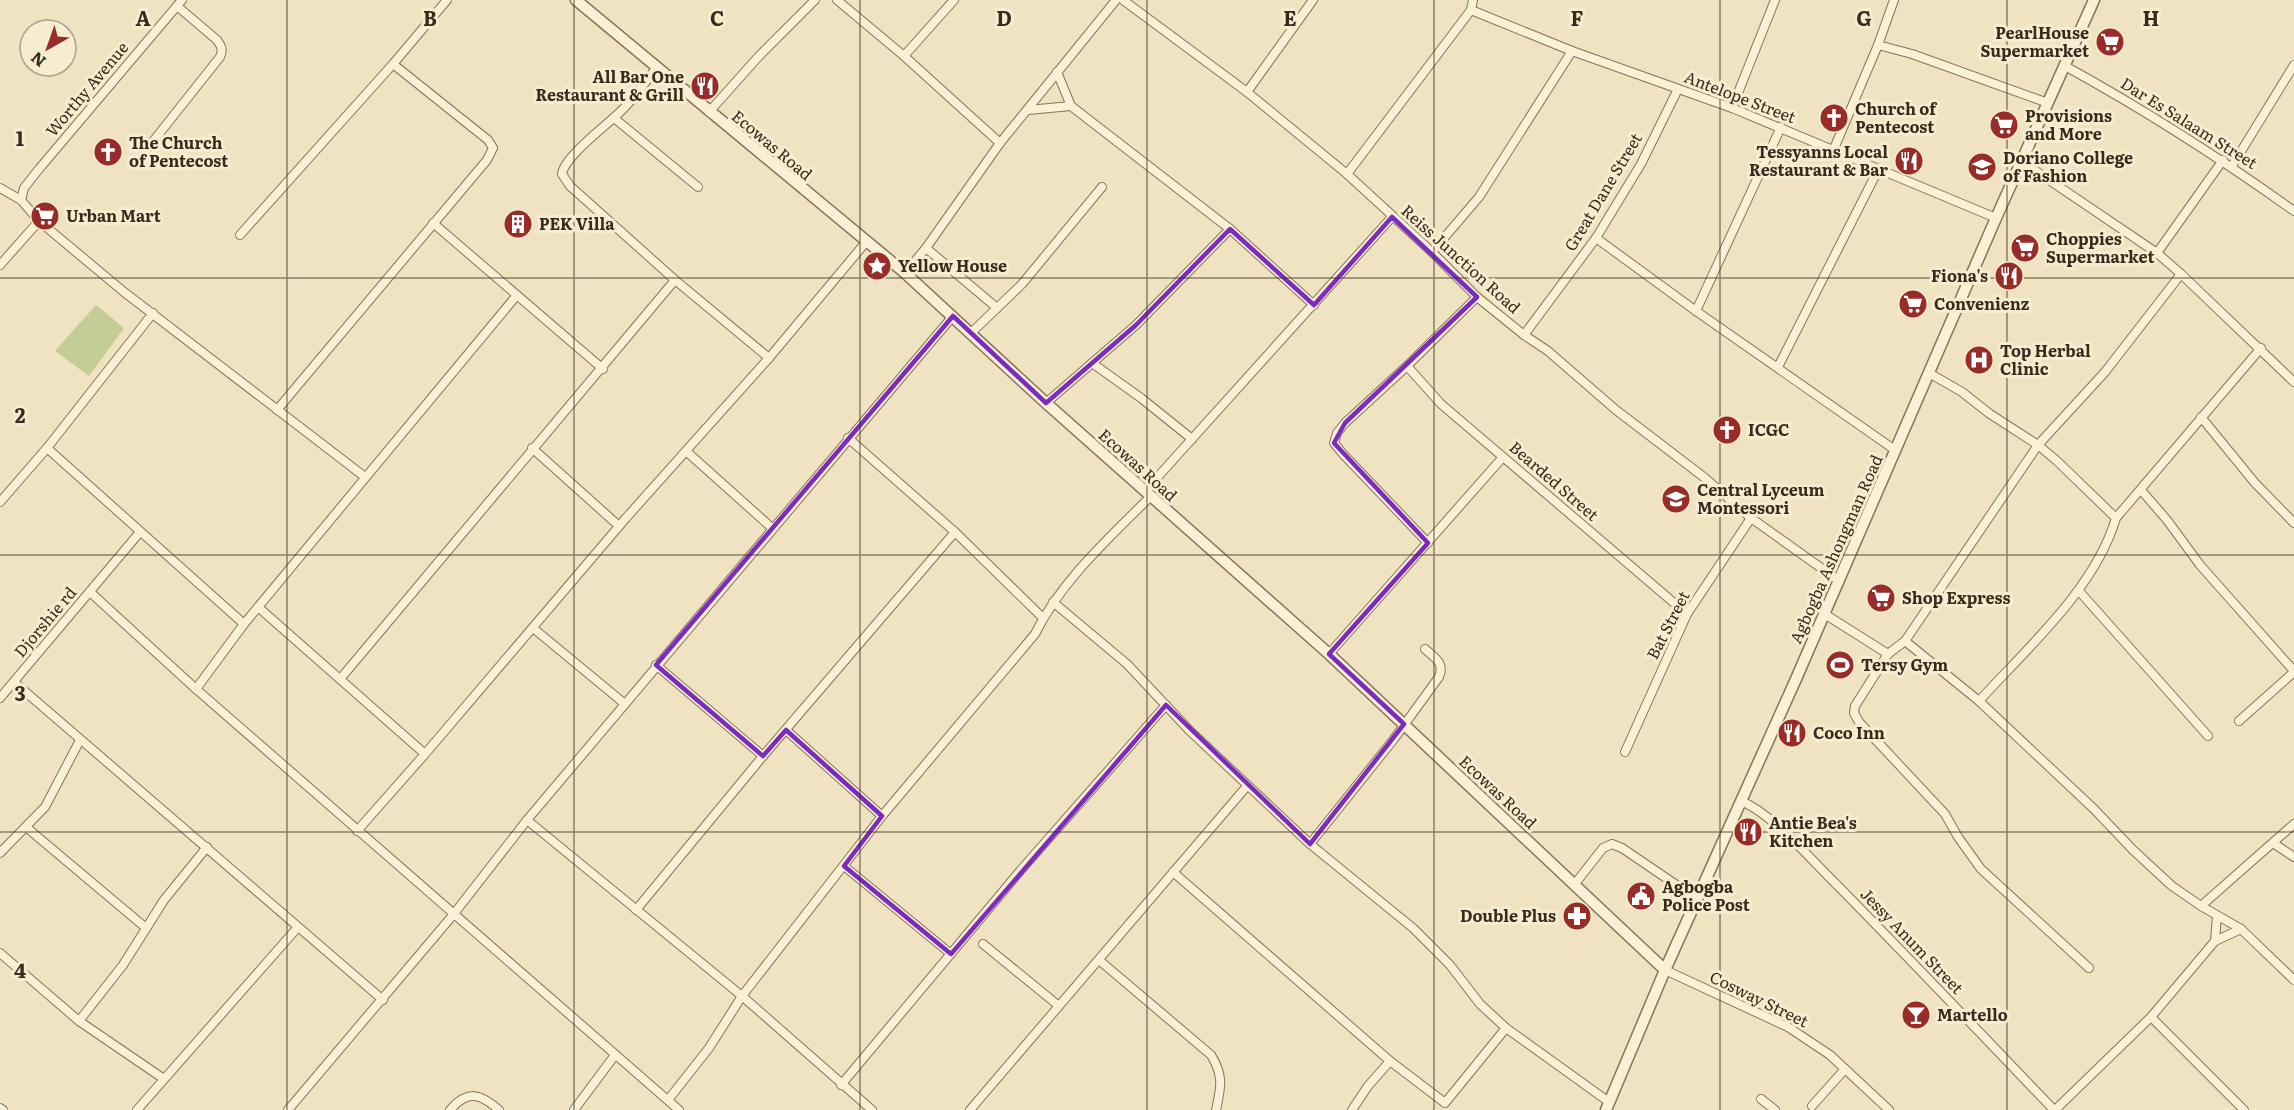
<svg xmlns="http://www.w3.org/2000/svg" width="2294" height="1110" font-family="Literata,serif">
  <style>
    .green { fill: #c4cd95 }
    .lines { fill: none; stroke-linecap: round; stroke-linejoin: round }
    .minor-casing { stroke: #887458; stroke-width: 10 }
    .tertiary-casing { stroke: #887458; stroke-width: 13 }
    .minor { stroke: #f9f0d5; stroke-width: 8 }
    .tertiary { stroke: #f9f0d5; stroke-width: 10 }
    .marked { fill: none; stroke: #7b2cbf; stroke-width: 4.5; stroke-linejoin: round }
    .grid { fill: none; stroke: #382b1d; stroke-width: 1.5; stroke-opacity: 0.55 }
    .labels { text-anchor: middle; stroke-width: 6; stroke-linejoin: round; paint-order: stroke }
    .poi-label { font-size: 16px; font-weight: bold; fill: #382b1d; stroke: #f6edd1; text-anchor: start }
    .street-label { font-size: 16px; fill: #382b1d; stroke: #f6edd1 }
    .grid-label { font-size: 20px; text-anchor: middle; font-weight: bold; fill: #382b1d; stroke: #f6edd1; stroke-width: 6; stroke-linejoin: round; paint-order: stroke }
  </style>
  <rect width="100%" height="100%" fill="#efe3c1"/>
  <polygon class="green" points="96,305 124,328 89,376 55,351"/>
  <g class="lines">
    <g class="minor-casing">
      <g id="minor">
        <polyline points="837,0 904,56 1000,143"/>
        <polyline points="1123,0 1247,92 1347,174 1432,252 1477,297 1524,335 1548,351 1616,410 1705,478 1751,518 1838,580"/>
        <polyline points="1471,10 1572,51 1732,108 1996,218"/>
        <polyline points="1878,45 1912,54 2048,103"/>
        <polyline points="904,56 954,0"/>
        <path d="M2065,66C2145,110 2220,158 2294,211"/>
        <path d="M656,68C646,82 636,96 623,109C609,124 564,156 562,174L570,186L675,280L769,358"/>
        <polyline points="1057,72 1071,106 1230,229 1314,305"/>
        <polyline points="1247,92 1313,0"/>
        <polyline points="1732,108 1775,0"/>
        <polyline points="1028,110 1071,106"/>
        <polyline points="709,112 759,56 815,0"/>
        <polyline points="614,118 698,187"/>
        <path d="M147,149L220,57C223,50 222,47 217,40L177,6"/>
        <polyline points="1833,151 1878,45 1894,0"/>
        <polyline points="2021,161 2157,253 2181,274 2294,382"/>
        <polyline points="2232,166 2294,65"/>
        <polyline points="1347,174 1471,10 1473,0"/>
        <polyline points="0,188 21,200 39,221 124,292 365,477"/>
        <polyline points="21,200 24,188 39,169 182,0"/>
        <polyline points="433,223 603,369"/>
        <polyline points="240,235 393,64 447,0"/>
        <polyline points="1596,238 1696,311 1895,450"/>
        <polyline points="926,248 997,308"/>
        <polyline points="1432,252 1479,197 1572,51"/>
        <polyline points="2157,253 2223,160"/>
        <polyline points="0,265 39,221"/>
        <polyline points="905,273 926,248 1000,143 1116,0"/>
        <polyline points="1696,311 1781,127"/>
        <polyline points="971,333 1022,284 1102,187"/>
        <polyline points="1524,335 1596,238 1641,164 1678,89"/>
        <polyline points="1092,363 1141,398 1192,439"/>
        <polyline points="1407,366 1441,404 1687,614"/>
        <polyline points="1778,367 1878,170"/>
        <polyline points="1929,373 1962,392 1990,414 2038,445 2057,461 2116,518"/>
        <polyline points="1046,403 1136,325 1230,229"/>
        <polyline points="277,410 487,160 493,148 488,140 393,64"/>
        <polyline points="2201,417 2255,483 2294,523"/>
        <polyline points="848,438 955,532 1043,618"/>
        <polyline points="47,448 244,624"/>
        <polyline points="532,448 619,526"/>
        <polyline points="686,451 772,528"/>
        <polyline points="2141,490 2167,520 2200,565 2294,671"/>
        <polyline points="1145,491 1392,217"/>
        <polyline points="0,502 47,448 153,313"/>
        <polyline points="1428,543 1343,454 1334,443 1337,433 1345,423 1407,366 1477,297"/>
        <polyline points="2079,591 2208,736"/>
        <polyline points="90,592 196,689 679,1110"/>
        <polyline points="1053,602 1127,664 1189,730 1310,844 1413,928 1450,965 1480,1004 1506,1028 1609,1102"/>
        <polyline points="258,607 425,754"/>
        <polyline points="1823,613 1888,654"/>
        <polyline points="533,628 625,704"/>
        <polyline points="1905,641 1979,701 2094,809 2133,850 2172,886 2201,906 2241,929 2294,980"/>
        <polyline points="1329,654 1503,457"/>
        <polyline points="656,665 763,756"/>
        <polyline points="341,678 675,280"/>
        <polyline points="14,682 383,1000"/>
        <polyline points="196,689 244,624 517,295"/>
        <polyline points="0,698 140,532"/>
        <path d="M1979,701C2027,648 2095,589 2116,518L2261,348"/>
        <polyline points="2239,721 2294,672"/>
        <polyline points="786,730 882,816"/>
        <polyline points="1625,752 1687,614 1751,518"/>
        <path d="M1741,801C1773,814 1812,861 1837,885C1910,959 1982,1035 2054,1110"/>
        <polyline points="527,820 742,996 872,1110"/>
        <polyline points="26,827 146,928"/>
        <polyline points="357,831 425,754 626,518 769,358 866,242"/>
        <polyline points="2273,843 2294,857"/>
        <path d="M1310,844L1394,739L1439,677C1445,663 1435,658 1425,649"/>
        <polyline points="0,853 45,807 80,740"/>
        <polyline points="844,866 951,954"/>
        <polyline points="1173,872 1390,1061 1445,1103 1506,1028"/>
        <polyline points="1574,885 1603,848 1612,844 1622,848 1697,899"/>
        <polyline points="2201,906 2294,824"/>
        <polyline points="636,910 763,756 955,532"/>
        <polyline points="2215,941 2217,916"/>
        <polyline points="983,944 1059,1006"/>
        <polyline points="0,953 79,1021 164,1079"/>
        <path d="M1099,960L1211,1055C1224,1076 1221,1087 1216,1110"/>
        <polyline points="2089,968 1981,869 1958,837 1945,814 1859,722 1854,713 1855,706 1888,654 1905,641 2038,445 2105,372 2181,274"/>
        <polyline points="1665,970 1788,1027 1830,1055 1889,1110"/>
        <polyline points="2151,1017 2244,1110"/>
        <polyline points="79,1021 123,965 164,900 207,847"/>
        <polyline points="841,1085 1020,871 1166,705"/>
        <polyline points="1761,1099 1775,1110"/>
        <path d="M668,1100L709,1048L742,996L882,816L1035,634C1061,581 1109,538 1151,496"/>
        <polyline points="1812,1106 1845,1069"/>
        <polyline points="0,1108 3,1110"/>
        <polyline points="137,1110 298,927"/>
        <polyline points="288,1110 453,915 527,820 953,316"/>
        <path d="M450,1110C468,1089 481,1094 499,1110"/>
        <polyline points="574,1110 615,1055"/>
        <polyline points="970,1110 1247,786"/>
        <polyline points="1352,1110 1368,1086 1390,1061"/>
        <polyline points="2055,1110 2151,1017 2215,941 2241,929"/>
      </g>
    </g>
    <g class="tertiary-casing">
      <g id="tertiary">
        <polyline points="576,0 905,273 1046,403 1329,654 1665,970"/>
        <polyline points="1606,1110 1665,970 1796,679 1996,218 2094,0"/>
      </g>
    </g>
    <use href="#minor" class="minor"/>
    <use href="#tertiary" class="tertiary"/>
  </g>
  <path class="marked" d="M1392,217L1477,297L1345,423L1334,443L1428,543L1329,654L1404,724L1310,844L1166,705L951,954L844,866L882,816L786,730L763,756L656,665L953,316L1046,403L1136,325L1230,229L1314,305Z"/>
  <path class="grid" d="M287,0V1110M574,0V1110M860,0V1110M1147,0V1110M1434,0V1110M1720,0V1110M2007,0V1110M0,278H2294M0,555H2294M0,832H2294"/>
  <defs>
    <g id="supermarket-disc" transform="scale(1.5)"><circle r="9.5" fill="#982c28" stroke="#f6edd1"/><path d="M-6-5.5h2.5l.6 2H6L4.5 2H-2.5L-4.4-4H-6ZM-1.5 3.2a1.3 1.3 0 1 0 .1 0ZM3 3.2a1.3 1.3 0 1 0 .1 0Z" fill="#fff"/></g>
    <g id="restaurant-disc" transform="scale(1.5)"><circle r="9.5" fill="#982c28" stroke="#f6edd1"/><path d="M-5-6h1v4h1v-4h1v4h1v-4h1v5L-1.5 .5V6h-2V.5L-5-1ZM5-6V6H3V1.5H1.5Q1.5-4 5-6Z" fill="#fff"/></g>
    <g id="church-disc" transform="scale(1.5)"><circle r="9.5" fill="#982c28" stroke="#f6edd1"/><path d="M-1.2-6h2.4v3.5h3.3v2.4h-3.3V6h-2.4V-.1h-3.3v-2.4h3.3Z" fill="#fff"/></g>
    <g id="university-disc" transform="scale(1.5)"><circle r="9.5" fill="#982c28" stroke="#f6edd1"/><path d="M0-5L7-2L0 1L-7-2ZM-4 1L0 2.5L4 1V4Q0 6-4 4Z" fill="#fff"/></g>
    <g id="building-disc" transform="scale(1.5)"><circle r="9.5" fill="#982c28" stroke="#f6edd1"/><path d="M-4-6H4V6H1V3H-1V6H-4ZM-2.5-4.3h1.7v1.8h-1.7ZM.8-4.3h1.7v1.8H.8ZM-2.5-1h1.7V.8h-1.7ZM.8-1h1.7V.8H.8Z" fill="#fff"/></g>
    <g id="sight-disc" transform="scale(1.5)"><circle r="9.5" fill="#982c28" stroke="#f6edd1"/><path d="M0-6L1.8-2.2L6-1.7L2.9 1.2L3.7 5.4L0 3.3L-3.7 5.4L-2.9 1.2L-6-1.7L-1.8-2.2Z" fill="#fff"/></g>
    <g id="hospital-disc" transform="scale(1.5)"><circle r="9.5" fill="#982c28" stroke="#f6edd1"/><path d="M-5-5h3v3.5h4V-5h3V5h-3V1.5h-4V5h-3Z" fill="#fff"/></g>
    <g id="school-disc" transform="scale(1.5)"><circle r="9.5" fill="#982c28" stroke="#f6edd1"/><path d="M0-5L7-2L0 1L-7-2ZM-4 1L0 2.5L4 1V4Q0 6-4 4Z" fill="#fff"/></g>
    <g id="stadium-disc" transform="scale(1.5)"><circle r="9.5" fill="#982c28" stroke="#f6edd1"/><path d="M0-5a6.5 5 0 1 0 0 10a6.5 5 0 1 0 0-10ZM-3.5-1.8h7v3.6h-7Z" fill="#fff"/></g>
    <g id="civic-disc" transform="scale(1.5)"><circle r="9.5" fill="#982c28" stroke="#f6edd1"/><path d="M-.6-6.5H3V-4.5H.6V-3L4-1V1h2V6H-6V1h2V-1L-.6-3ZM-1.2 2.5V6h2.4V2.5Z" fill="#fff"/></g>
    <g id="pharmacy-disc" transform="scale(1.5)"><circle r="9.5" fill="#982c28" stroke="#f6edd1"/><path d="M-2-6h4v4h4v4h-4v4h-4v-4h-4v-4h4Z" fill="#fff"/></g>
    <g id="bar-disc" transform="scale(1.5)"><circle r="9.5" fill="#982c28" stroke="#f6edd1"/><path d="M-6-5H6L.8 .8V4.5H3.5V6h-7V4.5H-.8V.8Z" fill="#fff"/></g>
  </defs>
  <g fill-rule="evenodd">
    <use href="#supermarket-disc" x="2110" y="42"/>
    <use href="#restaurant-disc" x="705" y="86"/>
    <use href="#church-disc" x="1834" y="118"/>
    <use href="#supermarket-disc" x="2004" y="125"/>
    <use href="#church-disc" x="108" y="152"/>
    <use href="#restaurant-disc" x="1909" y="161"/>
    <use href="#university-disc" x="1982" y="167"/>
    <use href="#supermarket-disc" x="45" y="216"/>
    <use href="#building-disc" x="518" y="224"/>
    <use href="#supermarket-disc" x="2025" y="248"/>
    <use href="#sight-disc" x="877" y="266"/>
    <use href="#restaurant-disc" x="2009" y="276"/>
    <use href="#supermarket-disc" x="1913" y="304"/>
    <use href="#hospital-disc" x="1979" y="360"/>
    <use href="#church-disc" x="1727" y="430"/>
    <use href="#school-disc" x="1676" y="499"/>
    <use href="#supermarket-disc" x="1881" y="598"/>
    <use href="#stadium-disc" x="1840" y="665"/>
    <use href="#restaurant-disc" x="1792" y="733"/>
    <use href="#restaurant-disc" x="1748" y="832"/>
    <use href="#civic-disc" x="1641" y="896"/>
    <use href="#pharmacy-disc" x="1577" y="916"/>
    <use href="#bar-disc" x="1916" y="1015"/>
  </g>
  <g class="labels">
    <g class="poi-label">
      <text x="2089" y="39" text-anchor="end">PearlHouse<tspan x="2089" dy="18">Supermarket</tspan></text>
      <text x="684" y="83" text-anchor="end">All Bar One<tspan x="684" dy="18">Restaurant &amp; Grill</tspan></text>
      <text x="1855" y="115">Church of<tspan x="1855" dy="18">Pentecost</tspan></text>
      <text x="2025" y="122">Provisions<tspan x="2025" dy="18">and More</tspan></text>
      <text x="129" y="149">The Church<tspan x="129" dy="18">of Pentecost</tspan></text>
      <text x="1888" y="158" text-anchor="end">Tessyanns Local<tspan x="1888" dy="18">Restaurant &amp; Bar</tspan></text>
      <text x="2003" y="164">Doriano College<tspan x="2003" dy="18">of Fashion</tspan></text>
      <text x="66" y="222">Urban Mart</text>
      <text x="539" y="230">PEK Villa</text>
      <text x="2046" y="245">Choppies<tspan x="2046" dy="18">Supermarket</tspan></text>
      <text x="898" y="272">Yellow House</text>
      <text x="1988" y="282" text-anchor="end">Fiona's</text>
      <text x="1934" y="310">Convenienz</text>
      <text x="2000" y="357">Top Herbal<tspan x="2000" dy="18">Clinic</tspan></text>
      <text x="1748" y="436">ICGC</text>
      <text x="1697" y="496">Central Lyceum<tspan x="1697" dy="18">Montessori</tspan></text>
      <text x="1902" y="604">Shop Express</text>
      <text x="1861" y="671">Tersy Gym</text>
      <text x="1813" y="739">Coco Inn</text>
      <text x="1769" y="829">Antie Bea's<tspan x="1769" dy="18">Kitchen</tspan></text>
      <text x="1662" y="893">Agbogba<tspan x="1662" dy="18">Police Post</tspan></text>
      <text x="1556" y="922" text-anchor="end">Double Plus</text>
      <text x="1937" y="1021">Martello</text>
    </g>
    <g class="street-label">
      <text transform="translate(87 89) rotate(-50)" y="6">Worthy Avenue</text>
      <text transform="translate(1740 97) rotate(21)" y="6">Antelope Street</text>
      <text transform="translate(2189 123) rotate(32)" y="6">Dar Es Salaam Street</text>
      <text transform="translate(772 145) rotate(40)" y="6">Ecowas Road</text>
      <text transform="translate(1603 192) rotate(-59)" y="6">Great Dane Street</text>
      <text transform="translate(1461 259) rotate(42)" y="6">Reiss Junction Road</text>
      <text transform="translate(1138 465) rotate(42)" y="6">Ecowas Road</text>
      <text transform="translate(1554 481) rotate(41)" y="6">Bearded Street</text>
      <text transform="translate(1836 549) rotate(-66)" y="6">Agbogba Ashongman Road</text>
      <text transform="translate(45 622) rotate(-50)" y="6">Djorshie rd</text>
      <text transform="translate(1668 625) rotate(-63)" y="6">Bat Street</text>
      <text transform="translate(1498 792) rotate(43)" y="6">Ecowas Road</text>
      <text transform="translate(1912 941) rotate(46)" y="6">Jessy Anum Street</text>
      <text transform="translate(1759 999) rotate(26)" y="6">Cosway Street</text>
    </g>
  </g>
  <g class="grid-label">
    <text x="143" y="26">A</text>
    <text x="430" y="26">B</text>
    <text x="717" y="26">C</text>
    <text x="1004" y="26">D</text>
    <text x="1290" y="26">E</text>
    <text x="1577" y="26">F</text>
    <text x="1864" y="26">G</text>
    <text x="2151" y="26">H</text>
    <text x="20" y="146">1</text>
    <text x="20" y="423">2</text>
    <text x="20" y="701">3</text>
    <text x="20" y="978">4</text>
  </g>
  <g transform="translate(48 48) rotate(220)"><circle r="28" fill="#f6edd1" stroke="#aa9f89" stroke-width="1.5"/>
  <path d="M0-4.5L10 22L0 15L-10 22Z" fill="#982c28"/>
  <text y="-9" font-size="16" font-weight="bold" text-anchor="middle" fill="#382b1d">N</text>
  </g>
</svg>
